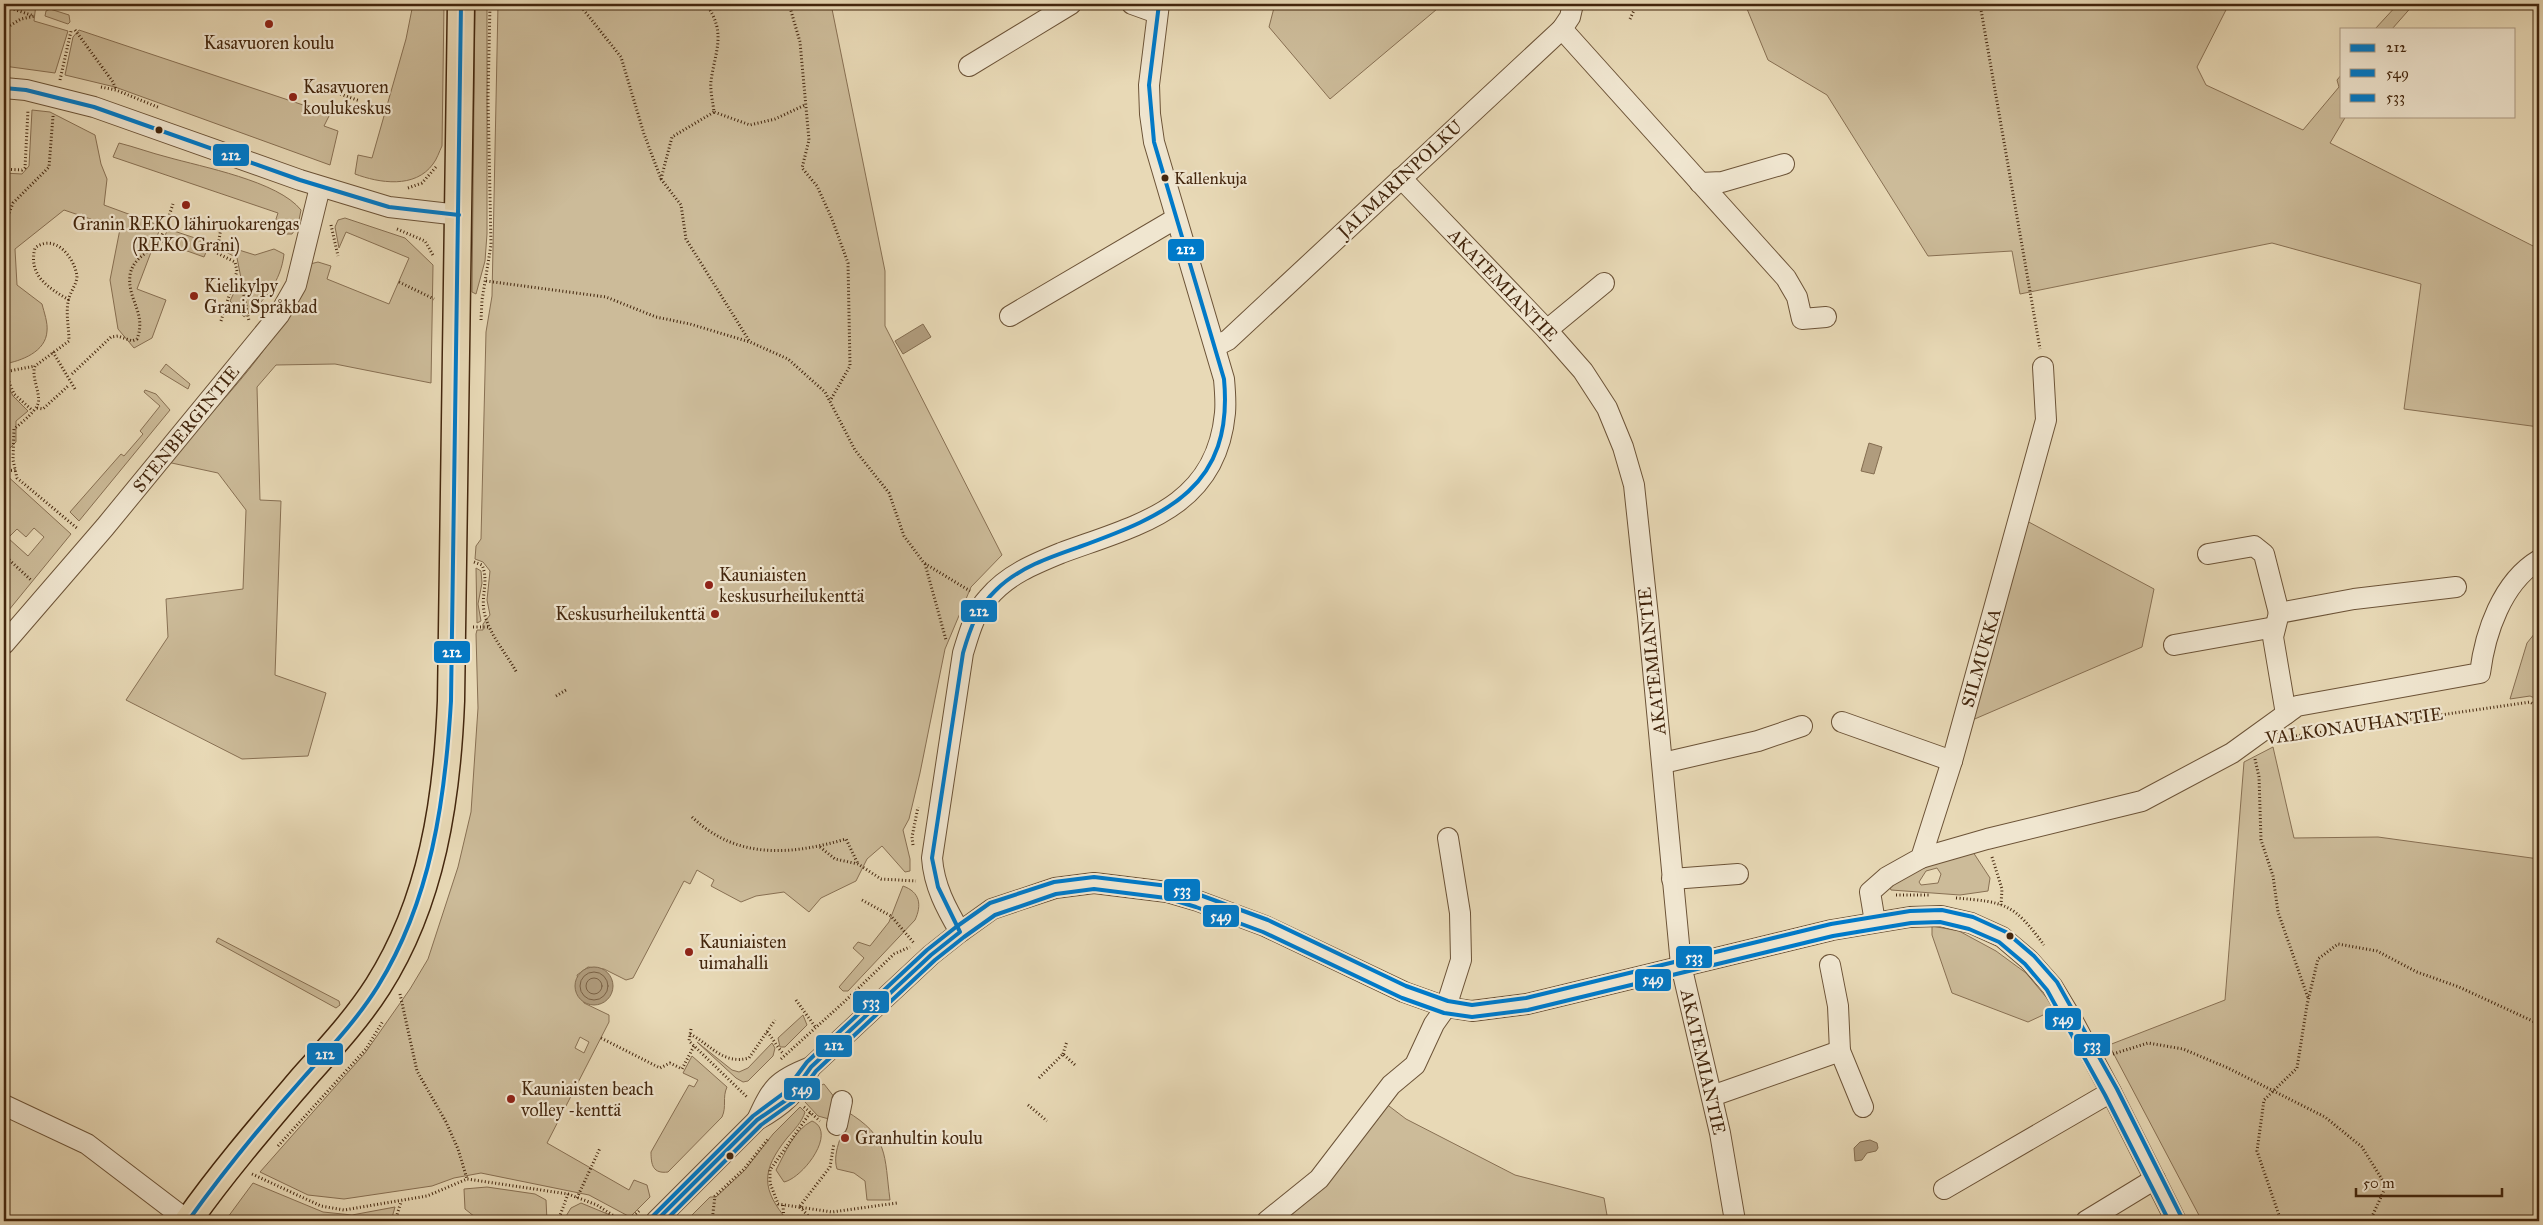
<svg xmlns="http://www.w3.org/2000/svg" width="2543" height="1225" font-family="'IM FELL Great Primer',serif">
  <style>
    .green { fill: #cb9; stroke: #887053; fill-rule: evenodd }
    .water { fill: #b09c7d; stroke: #846d50 }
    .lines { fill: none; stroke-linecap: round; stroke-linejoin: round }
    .shore { stroke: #7a6145; stroke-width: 1 }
    .minor-casing { stroke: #6c5337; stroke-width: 22 }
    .major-casing { stroke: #43260d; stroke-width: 29 }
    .path { stroke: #43260d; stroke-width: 3; stroke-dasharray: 1 2.5; stroke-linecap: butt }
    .minor { stroke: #f0e6d0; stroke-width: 20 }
    .major { stroke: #e8d9b6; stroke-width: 26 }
    .bus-1-casing { stroke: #f0e6d0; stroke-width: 8 }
    .bus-2-casing { stroke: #f0e6d0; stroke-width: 8 }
    .bus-3-casing { stroke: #f0e6d0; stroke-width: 8 }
    .bus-1 { stroke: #007ac9; stroke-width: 4 }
    .bus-2 { stroke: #007ac9; stroke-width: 4 }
    .bus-3 { stroke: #007ac9; stroke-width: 4 }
    .poi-dot { fill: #8f2418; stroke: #f0e6d0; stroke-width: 2 }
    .bus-dot { fill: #43260d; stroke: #f0e6d0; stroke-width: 2 }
    .labels { text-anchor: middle; stroke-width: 4.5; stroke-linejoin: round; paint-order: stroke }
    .bus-label { font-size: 17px; fill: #43260d; stroke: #f0e6d0; text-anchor: start }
    .poi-label { font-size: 18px; fill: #43260d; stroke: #f0e6d0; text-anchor: start }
    .street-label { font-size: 18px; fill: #43260d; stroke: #f0e6d0 }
    .line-badge { stroke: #f0e6d0; stroke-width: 2 }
    .badge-label { font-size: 14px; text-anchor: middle; font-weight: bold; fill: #fff }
  </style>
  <rect width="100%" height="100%" fill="#e8d9b6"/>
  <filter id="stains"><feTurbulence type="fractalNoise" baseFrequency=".004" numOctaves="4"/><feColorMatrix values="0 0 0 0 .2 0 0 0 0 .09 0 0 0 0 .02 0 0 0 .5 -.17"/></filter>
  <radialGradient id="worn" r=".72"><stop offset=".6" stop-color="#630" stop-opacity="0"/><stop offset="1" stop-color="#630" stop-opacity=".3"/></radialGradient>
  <g class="green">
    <polygon points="4,4 36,4 34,21 68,31 55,73 4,66"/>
    <path d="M413,4H444L442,146C439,152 437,159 433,164C415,189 379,183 355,174L358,155L372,158L406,39Z"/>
    <polygon points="475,4 487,4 487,234 485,261 476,294 472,292"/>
    <path d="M498,4H831L885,271V326L1002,555L971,587L945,649L920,773L909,819L903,830L910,859V871L905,872L882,846L867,859L856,881L821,898L809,912L784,892L756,896L741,902L711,886L714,880L697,870L690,884L684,881L633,978L626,980L604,969L588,967L577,975L584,1003L609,1015V1022L547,1143L629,1190L634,1180L647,1185L650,1197L630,1217L589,1195L481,1173L454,1178L432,1186L344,1199L308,1195L260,1172L365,1053L410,989L428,959L458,867L471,812L478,708L476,634L477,630H483V624L490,615L487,600L490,571L483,562L475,559L476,546L481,539L486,332L492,296ZM580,1037L589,1042L584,1053L575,1048Z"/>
    <polygon points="1275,4 1443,4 1330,99 1269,27"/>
    <polygon points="1745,4 2229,4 2197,67 2206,85 2303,130 2339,87 2337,80 2342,74 2342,116 2346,116 2330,143 2539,249 2539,427 2404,409 2421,284 2272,243 2020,294 2012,251 1928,256 1827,95 1768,60"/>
    <polygon points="2398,4 2414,4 2392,29 2375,29"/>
    <polygon points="50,9 69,15 70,22 68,24 45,16 46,11"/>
    <polygon points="79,30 330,114 324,126 338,131 330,165 115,87 65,75 73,37"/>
    <path d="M32,110L50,112L95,135L101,164L107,179L104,205L161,226L137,289L166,300L152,338L134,348L118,329L110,280L120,229L64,210L15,249L17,285L42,304C44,312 48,323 47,331C46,352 21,361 4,364V173L22,174L29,166Z"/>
    <path d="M119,143C135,147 151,153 167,157C202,167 278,181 301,210L298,225L292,234H282L274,225L278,213L113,157Z"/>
    <path d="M345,218L405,238L433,265L431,383L335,364L276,365L257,387L260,500L281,501L275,675L326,693L308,756L242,759L126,700L168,637L166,599L243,589L246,510L218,473L167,462C221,401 284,342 310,264L318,262L331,266L327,279L389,304L409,258L346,232L339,248L335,227L338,220Z"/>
    <polygon points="168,229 210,243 204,257 162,242"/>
    <path d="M226,246L255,255L274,249L284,254C281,281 265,301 244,317L230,301L241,278L237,258L226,252Z"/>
    <polygon points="166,364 190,384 188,389 160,372"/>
    <polygon points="4,378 13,396 28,411 16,421 16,442 4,454"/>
    <polygon points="145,390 156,394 170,410 79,521 70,512 121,454 124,456 143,434 140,431 160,406 144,392"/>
    <path d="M4,473L71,534L4,616ZM34,528L44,537L28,556L8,538L17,529L26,537Z"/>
    <polygon points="2025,520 2154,589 2142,647 1970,721"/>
    <polygon points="476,568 481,571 482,583 478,604 481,621 477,623"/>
    <polygon points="2539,628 2539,700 2530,696 2510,699 2527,643"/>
    <polygon points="2273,747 2294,838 2378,837 2539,859 2539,1221 2202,1221 2109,1045 2225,1000 2244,762"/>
    <path d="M1973,852L1990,878L1988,891L1960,895L1891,890L1889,886L1916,869ZM1937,868L1941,874L1938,883L1921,885L1919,882L1926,871Z"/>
    <path d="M903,886C920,892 922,905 915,920L848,991H843L839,987L864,958L853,948L858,942L870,946L889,922Z"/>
    <polygon points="1932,926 1959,931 1996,951 2026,973 2056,1009 2028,1022 1952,993 1932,935"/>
    <polygon points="218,938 339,1001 340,1005 336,1008 216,942"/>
    <polygon points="803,1015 807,1025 785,1047 780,1047 778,1038"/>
    <polygon points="697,1042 732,1070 739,1072 748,1068 772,1043 775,1048 773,1056 748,1081 743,1082 736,1078"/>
    <path d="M692,1056L727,1087C722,1098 727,1106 722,1117L668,1172C653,1174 651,1165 651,1152L689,1085L694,1087L698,1080L683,1073Z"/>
    <polygon points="824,1084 835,1098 829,1119 818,1116 805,1102 815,1088"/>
    <polygon points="1385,1103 1406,1119 1515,1175 1604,1198 1608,1221 1279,1221"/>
    <path d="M800,1107L805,1112C802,1122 794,1130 787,1138C761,1171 761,1189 788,1221H679L688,1219L710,1197H716L745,1170L773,1134Z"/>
    <path d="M846,1111C889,1137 884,1154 890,1200H867L865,1181L854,1173L837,1169C831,1150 847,1130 846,1111Z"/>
    <path d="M812,1121C838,1132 803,1178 784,1182L776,1170C785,1153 794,1130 812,1121Z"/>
    <polygon points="253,1183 323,1212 352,1215 395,1207 391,1221 225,1221"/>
    <polygon points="487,1187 535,1194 546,1200 547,1221 480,1221 465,1209 464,1189"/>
    <polygon points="581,1203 610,1215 614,1221 563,1221 571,1208"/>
  </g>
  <g class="water">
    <polygon points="923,324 931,337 903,354 895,341"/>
    <polygon points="1869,443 1882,447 1874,474 1861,471"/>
    <circle cx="594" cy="986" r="19"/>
    <polygon points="1870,1140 1877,1143 1878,1148 1876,1151 1867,1153 1862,1160 1855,1161 1854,1148 1860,1142"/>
  </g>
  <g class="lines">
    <g class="shore">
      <circle cx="594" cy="986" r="14"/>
      <circle cx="594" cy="986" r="8"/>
    </g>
    <g class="minor-casing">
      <g id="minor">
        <polyline points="1132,4 1157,13"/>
        <polyline points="1562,29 1786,278 1797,297 1802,319 1826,317"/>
        <polyline points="969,66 1071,4"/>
        <polyline points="4,88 26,90 94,107 300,180 389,207 459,215"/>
        <polyline points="1401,178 1547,330 1583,371 1607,408 1623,447 1634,485 1648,616 1681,965 1720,1133 1735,1221"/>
        <polyline points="1700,183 1722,182 1784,164"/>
        <polyline points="1010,316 1175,219"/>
        <polyline points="1547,330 1604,283"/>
        <polyline points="1216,346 1228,340 1562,29 1570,17 1573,4"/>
        <polyline points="2208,554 2254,546 2264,554 2279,613"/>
        <polyline points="4,644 105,527 279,315 296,285 320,187"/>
        <polyline points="2174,645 2275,627"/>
        <polyline points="2286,714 2273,637 2279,613 2354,599 2456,587"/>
        <polyline points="1842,722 1952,761"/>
        <polyline points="1663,763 1758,741 1802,726"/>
        <path d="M1921,858L1987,839L2142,801L2232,753L2297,706L2480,673C2485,633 2502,582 2539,560"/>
        <polyline points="1672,879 1738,874"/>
        <polyline points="1875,922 1870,892 1887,877 1921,858 1952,761 2046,420 2043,367"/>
        <path d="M960,932C946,908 934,886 932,858L963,653C969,634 974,613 988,598C1007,575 1034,564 1061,553C1137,525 1216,509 1225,413C1226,402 1225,390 1224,379L1154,142L1150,114L1149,85L1159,4"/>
        <polyline points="1830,965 1838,1006 1840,1051"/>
        <polyline points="1712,1096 1840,1051 1863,1107"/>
        <polyline points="4,1105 87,1144 188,1221"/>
        <path d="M757,1120C772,1087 777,1080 811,1067"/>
        <polyline points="837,1125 842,1101"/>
        <polyline points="1944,1189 2111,1092"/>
        <path d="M656,1221L757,1120C784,1105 796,1093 811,1067L931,955L960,932L992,909L1055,888L1094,883L1167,892L1198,901L1265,926L1404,992L1446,1007L1472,1011L1527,1004L1832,930L1910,917L1941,916L1971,923L2002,937L2029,960L2052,986L2073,1021L2111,1092L2176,1221"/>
        <polyline points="1267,1221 1319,1179 1391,1085 1415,1065 1434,1024 1446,1007 1461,960 1460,913 1448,838"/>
        <polyline points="2086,1221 2155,1179"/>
      </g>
    </g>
    <g class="major-casing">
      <path id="major" d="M188,1221C224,1170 264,1124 304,1077C330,1048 357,1019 378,986C432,901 447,800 451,701L461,4"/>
    </g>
    <g class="path">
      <polyline points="579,4 621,57 644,134 661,179 681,205 686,239 750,342"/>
      <path d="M706,4C727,33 715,51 711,81C710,91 713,103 714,112L750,125L775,119L805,105"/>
      <polyline points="789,4 800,42 809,140 802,168 817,186 832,219 848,263 850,366 830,401"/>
      <polyline points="1980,4 2040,349"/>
      <polyline points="4,6 34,16"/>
      <polyline points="1630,19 1637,4"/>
      <polyline points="4,29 21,19 35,16"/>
      <polyline points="75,30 113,82 116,90"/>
      <polyline points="60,80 71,31"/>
      <polyline points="101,87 116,90 160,108"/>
      <polyline points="337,93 360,101"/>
      <polyline points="4,169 22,170 25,168 28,110"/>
      <polyline points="661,179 672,137 714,112"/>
      <polyline points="408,188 422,183 436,167"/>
      <polyline points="331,225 338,256"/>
      <polyline points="4,226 13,203 49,167 53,116"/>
      <polyline points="397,229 425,241 434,257"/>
      <polyline points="236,280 242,286 249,321"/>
      <polyline points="486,281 606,297 656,317 690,324 750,342 788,359 825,392 855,450 889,493 904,536 924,563 970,591"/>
      <polyline points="399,282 434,299"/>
      <path d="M69,300C47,287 28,275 35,248C54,233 74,256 77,276C77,283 71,291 69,298C65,312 69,326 69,341L35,366C30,379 45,398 35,409C29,417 21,423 14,429L13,460L17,478L78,529"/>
      <polyline points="481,320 482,300 491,245 488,98 490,4"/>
      <polyline points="221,321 237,271 235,262 217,253 222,221"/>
      <polyline points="53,352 75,389"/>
      <polyline points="4,372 35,366"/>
      <polyline points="5,372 14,394 33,411"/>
      <path d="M72,374L111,337L118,336L132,341L137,339C147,313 127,300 130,275C133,257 150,253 159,240C166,230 169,215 173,204"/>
      <polyline points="37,408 43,409 68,386"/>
      <polyline points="4,471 16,470"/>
      <polyline points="4,555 32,581"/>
      <path d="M474,562L482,565C489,581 481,595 484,611C488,633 506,653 517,673"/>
      <polyline points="925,564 946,640"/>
      <polyline points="473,627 489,627"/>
      <polyline points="556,696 566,690"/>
      <polyline points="2289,737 2530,702 2539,708"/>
      <polyline points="2255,759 2259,777 2261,840 2273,876 2278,912 2308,998"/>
      <path d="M692,817C737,860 791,855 846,839L858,864"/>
      <polyline points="913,845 912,837 918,807"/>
      <polyline points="820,847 835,859 858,864 881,879 916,881"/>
      <polyline points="1992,857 2002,889 2001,905"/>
      <polyline points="1896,895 1930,895"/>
      <path d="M1956,898C2006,902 2014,904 2044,945"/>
      <polyline points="862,900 891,916 914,943"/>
      <polyline points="400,994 417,1071 446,1122 458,1149 467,1179"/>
      <polyline points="796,1000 816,1028"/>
      <polyline points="691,1029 689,1041 748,1098"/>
      <path d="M767,1032C774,1039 777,1048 784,1054"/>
      <path d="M690,1034C711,1045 723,1065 749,1058L775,1020"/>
      <polyline points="601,1038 660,1068 670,1063 682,1069 694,1046"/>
      <polyline points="1063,1054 1067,1041"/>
      <polyline points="2113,1054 2148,1043 2183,1049 2228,1068 2325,1117 2362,1147 2386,1186 2370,1221"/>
      <polyline points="781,1059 844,1002 894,954 910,947"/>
      <polyline points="1039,1078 1063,1054 1075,1065"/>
      <polyline points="1028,1105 1047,1121"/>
      <polyline points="804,1107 820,1121"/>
      <polyline points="810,1113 770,1170 770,1183 778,1204 832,1212 897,1203"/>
      <polyline points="278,1146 366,1049 383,1021"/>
      <polyline points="252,1174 321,1206 344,1210 427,1196 467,1179 568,1194 597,1205 620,1220"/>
      <polyline points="577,1198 600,1148"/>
      <polyline points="783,1205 784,1221"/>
      <polyline points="800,1206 830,1167 834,1143"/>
      <polyline points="800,1207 813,1221"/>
      <polyline points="395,1221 401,1202"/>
      <polyline points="558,1221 568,1194"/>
      <polyline points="628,1221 639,1211"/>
      <polyline points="712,1221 715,1196 744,1169 768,1139"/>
      <polyline points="2281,1221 2257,1151 2264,1100 2297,1068 2307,1005 2318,959 2338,944 2377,951 2417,972 2459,987 2539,1024"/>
    </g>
    <use href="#minor" class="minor"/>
    <use href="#major" class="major"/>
    <g class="bus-1-casing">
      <g id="bus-1">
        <polyline points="4,88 26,90 94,107 300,180 389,207 459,215"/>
        <path d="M188,1221C224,1171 263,1123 304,1077C330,1048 357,1020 378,986C431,900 445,801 451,701L461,4"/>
        <path d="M656,1221L757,1120L789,1098L811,1067L931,955L960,932L938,887L932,858L963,653C970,629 977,608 996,590C1018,568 1050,557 1079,547C1167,515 1234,487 1224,379L1154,142L1149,85L1159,4"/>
      </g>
    </g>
    <g class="bus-2-casing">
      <polyline id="bus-2" points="665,1221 761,1125 793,1102 816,1071 935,960 964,937 995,915 1056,894 1094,889 1166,898 1196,907 1263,932 1402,998 1444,1013 1472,1017 1528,1010 1833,936 1911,923 1940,922 1969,929 1999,942 2025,964 2047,990 2105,1095 2169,1221"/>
    </g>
    <g class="bus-3-casing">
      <polyline id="bus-3" points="652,1217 753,1116 784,1093 807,1062 927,950 956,927 990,903 1054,882 1094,877 1168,886 1200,895 1268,920 1406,986 1448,1001 1472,1005 1526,998 1831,924 1910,911 1942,910 1973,917 2006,932 2034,956 2057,982 2117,1089 2182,1218"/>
    </g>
    <use href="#bus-1" class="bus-1"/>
    <use href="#bus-2" class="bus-2"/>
    <use href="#bus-3" class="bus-3"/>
  </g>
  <g class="poi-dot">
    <circle cx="269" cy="24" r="5"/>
    <circle cx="293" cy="97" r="5"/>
    <circle cx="186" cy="205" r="5"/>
    <circle cx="194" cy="296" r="5"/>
    <circle cx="709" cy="585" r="5"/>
    <circle cx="715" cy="614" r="5"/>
    <circle cx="689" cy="952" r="5"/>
    <circle cx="511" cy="1099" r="5"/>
    <circle cx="845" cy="1138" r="5"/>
  </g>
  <g class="bus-dot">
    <circle cx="159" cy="130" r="4.5"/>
    <circle cx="1165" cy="178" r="4.5"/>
    <circle cx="2010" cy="936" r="4.5"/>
    <circle cx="730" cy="1156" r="4.5"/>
  </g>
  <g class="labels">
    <g class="bus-label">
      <text x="1174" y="184">Kallenkuja</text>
    </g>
    <g class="poi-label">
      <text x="269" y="49" text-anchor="middle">Kasavuoren koulu</text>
      <text x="303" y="93">Kasavuoren<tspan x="303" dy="21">koulukeskus</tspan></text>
      <text x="186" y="230" text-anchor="middle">Granin REKO lähiruokarengas<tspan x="186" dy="21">(REKO Grani)</tspan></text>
      <text x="204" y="292">Kielikylpy<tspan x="204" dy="21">Grani Språkbad</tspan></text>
      <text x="719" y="581">Kauniaisten<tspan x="719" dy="21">keskusurheilukenttä</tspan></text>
      <text x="705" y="620" text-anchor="end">Keskusurheilukenttä</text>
      <text x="699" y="948">Kauniaisten<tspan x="699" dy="21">uimahalli</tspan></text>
      <text x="521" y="1095">Kauniaisten beach<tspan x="521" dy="21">volley -kenttä</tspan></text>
      <text x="855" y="1144">Granhultin koulu</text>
    </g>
    <g class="street-label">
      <text transform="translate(1400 179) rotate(-43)" y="6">JALMARINPOLKU</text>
      <text transform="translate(1503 285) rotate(46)" y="6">AKATEMIANTIE</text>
      <text transform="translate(186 429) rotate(-51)" y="6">STENBERGINTIE</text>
      <text transform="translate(1981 658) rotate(-74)" y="6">SILMUKKA</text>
      <text transform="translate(1652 661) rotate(-96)" y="6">AKATEMIANTIE</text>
      <text transform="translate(2354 726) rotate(-8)" y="6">VALKONAUHANTIE</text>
      <text transform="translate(1703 1062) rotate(77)" y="6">AKATEMIANTIE</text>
    </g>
  </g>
  <g class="line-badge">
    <rect x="212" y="143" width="38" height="24" rx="5" fill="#007ac9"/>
    <rect x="1167" y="238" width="38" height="24" rx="5" fill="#007ac9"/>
    <rect x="960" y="599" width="38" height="24" rx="5" fill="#007ac9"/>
    <rect x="433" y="640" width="38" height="24" rx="5" fill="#007ac9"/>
    <rect x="1163" y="878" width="38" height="24" rx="5" fill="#007ac9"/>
    <rect x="1202" y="904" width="38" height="24" rx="5" fill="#007ac9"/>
    <rect x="1675" y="945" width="38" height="24" rx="5" fill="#007ac9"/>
    <rect x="1634" y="968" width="38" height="24" rx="5" fill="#007ac9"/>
    <rect x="852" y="990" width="38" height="24" rx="5" fill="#007ac9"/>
    <rect x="2044" y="1007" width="38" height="24" rx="5" fill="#007ac9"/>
    <rect x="2073" y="1033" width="38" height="24" rx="5" fill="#007ac9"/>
    <rect x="815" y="1034" width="38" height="24" rx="5" fill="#007ac9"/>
    <rect x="306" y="1042" width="38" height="24" rx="5" fill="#007ac9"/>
    <rect x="783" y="1077" width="38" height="24" rx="5" fill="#007ac9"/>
  </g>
  <g class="badge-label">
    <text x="231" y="160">212</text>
    <text x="1186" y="254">212</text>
    <text x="979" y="616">212</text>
    <text x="452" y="657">212</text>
    <text x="1182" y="895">533</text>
    <text x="1221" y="921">549</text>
    <text x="1694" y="962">533</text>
    <text x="1653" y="984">549</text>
    <text x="871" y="1007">533</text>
    <text x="2063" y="1024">549</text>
    <text x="2092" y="1050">533</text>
    <text x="834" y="1050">212</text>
    <text x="325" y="1059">212</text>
    <text x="802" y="1094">549</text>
  </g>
  <rect width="2543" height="1225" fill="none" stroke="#e8d9b6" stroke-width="20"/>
  <rect x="5" y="5" width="2533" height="1215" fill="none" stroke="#43260d" stroke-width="2.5"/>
  <rect x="10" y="10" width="2523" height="1205" fill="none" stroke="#43260d"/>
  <rect x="2340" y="28" width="175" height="90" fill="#f0e6d0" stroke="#ab9982"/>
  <rect x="2350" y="44" width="25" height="8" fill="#007ac9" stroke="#ab9982"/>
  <text x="2386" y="52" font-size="15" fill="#43260d">212</text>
  <rect x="2350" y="69" width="25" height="8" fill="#007ac9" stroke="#ab9982"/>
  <text x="2386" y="78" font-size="15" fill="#43260d">549</text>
  <rect x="2350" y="94" width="25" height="8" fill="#007ac9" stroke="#ab9982"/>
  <text x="2386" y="102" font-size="15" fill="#43260d">533</text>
  <path d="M2356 1188v8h146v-8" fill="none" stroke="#43260d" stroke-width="2.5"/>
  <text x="2363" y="1188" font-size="15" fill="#43260d" stroke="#f0e6d0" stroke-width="4" paint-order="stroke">50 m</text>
  <rect width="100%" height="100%" filter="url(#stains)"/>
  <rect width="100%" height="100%" fill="url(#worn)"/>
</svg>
